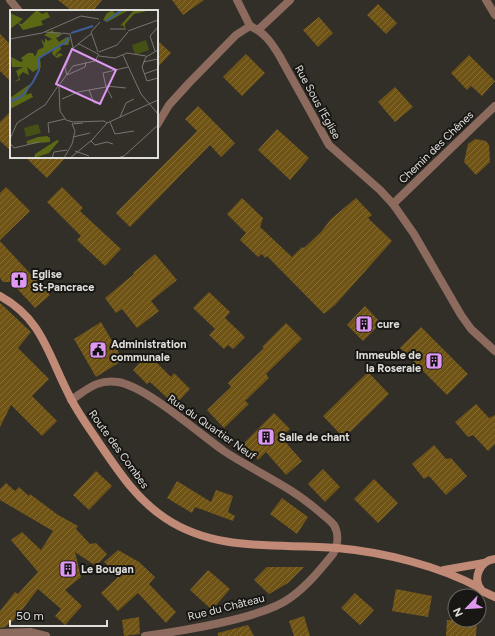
<svg xmlns="http://www.w3.org/2000/svg" width="495" height="636" font-family="Figtree,sans-serif">
  <style>
    .building { fill: url(#building-hatch) }
    .lines { fill: none; stroke-linecap: round; stroke-linejoin: round }
    .street { stroke: #8c6a5e; stroke-width: 8 }
    .secondary { stroke: #c08a77; stroke-width: 8 }
    .labels { text-anchor: middle; stroke-width: 4; stroke-linejoin: round; paint-order: stroke }
    .street-label { font-size: 11px; fill: #e0deda; stroke: #181714 }
    .poi-label { font-size: 11px; font-weight: bold; fill: #e0deda; stroke: #181714; text-anchor: start }
    .inset-river { fill: none; stroke: #3c5d9a; stroke-width: 2 }
    .inset-road { fill: none; stroke: #787570; stroke-width: 1 }
    .view { fill: #de98f2; fill-opacity: 0.15; stroke: #de98f2; stroke-width: 2 }
    .inset-edge { fill: none; stroke: #e0deda; stroke-width: 2 }
  </style>
  <defs>
    <pattern id="building-hatch" width="6" height="6" patternUnits="userSpaceOnUse"><rect width="6" height="6" fill="#705416"/><path d="M-1 1l2-2M0 6l6-6M5 7l2-2" fill="none" stroke="#846c37"/></pattern>
  </defs>
  <rect width="100%" height="100%" fill="#322f29"/>
  <g class="building">
    <polygon points="58,0 102,0 93,11 72,11"/>
    <polygon points="172,0 204,0 183,15"/>
    <polygon points="378,4 397,23 386,34 367,15"/>
    <polygon points="319,17 333,33 318,47 303,30"/>
    <polygon points="0,34 11,45 11,82 0,71"/>
    <polygon points="157,40 171,53 157,68"/>
    <polygon points="246,54 265,73 242,96 223,77"/>
    <polygon points="469,55 495,81 482,96 471,86 467,90 451,73"/>
    <polygon points="395,87 413,107 395,122 378,102"/>
    <polygon points="198,106 235,143 221,157 210,145 130,227 116,213 197,131 185,119"/>
    <polygon points="11,111 11,151 0,141 0,122"/>
    <polygon points="277,129 309,158 290,180 258,150"/>
    <polygon points="475,139 486,141 489,145 490,162 476,175 464,162 468,144"/>
    <polygon points="25,157 66,157 47,178"/>
    <polygon points="6,187 30,211 0,240 0,193"/>
    <polygon points="62,187 83,208 80,211 121,249 105,266 77,240 81,236 47,202"/>
    <polygon points="242,198 263,218 260,227 292,257 302,247 304,248 321,232 331,219 356,198 372,215 368,218 392,241 335,305 324,314 267,256 265,258 262,254 258,257 240,240 246,233 227,214"/>
    <polygon points="0,241 50,295 35,308 11,282 3,282 0,278"/>
    <polygon points="155,254 177,280 151,301 159,311 137,328 122,309 116,313 105,298 134,274 133,273"/>
    <polygon points="209,292 230,312 225,318 245,337 233,349 228,345 224,349 209,335 215,329 193,308"/>
    <polygon points="0,303 31,332 18,348 49,379 32,396 57,421 42,436 11,405 0,427"/>
    <polygon points="365,306 381,323 363,341 347,325"/>
    <polygon points="101,322 123,360 96,377 74,339"/>
    <polygon points="286,323 302,339 266,374 269,378 245,401 249,404 224,428 207,410 231,387 228,383 264,348 262,347"/>
    <polygon points="421,327 468,374 447,395 400,348"/>
    <polygon points="148,354 171,377 174,373 190,389 175,405 150,382 147,384 133,370"/>
    <polygon points="368,372 389,394 344,438 323,416"/>
    <polygon points="476,404 489,418 495,415 495,444 488,451 473,435 468,437 455,422"/>
    <polygon points="274,413 290,429 281,437 302,461 286,475 266,452 258,460 243,444"/>
    <polygon points="434,445 446,459 451,458 467,476 446,495 429,476 424,479 412,464"/>
    <polygon points="323,469 340,487 325,502 308,484"/>
    <polygon points="96,471 112,486 89,510 73,495"/>
    <polygon points="374,479 398,503 378,523 354,499"/>
    <polygon points="177,481 211,502 216,490 233,496 228,512 235,516 233,521 195,507 192,513 167,498"/>
    <polygon points="6,483 15,491 19,487 29,496 30,494 58,515 78,526 76,529 90,544 96,543 107,554 96,566 75,552 81,577 65,590 82,606 65,625 55,616 61,609 38,589 15,619 5,627 0,628 0,611 15,592 18,594 38,572 11,540 22,532 41,550 53,531 0,500 0,489"/>
    <polygon points="282,498 308,517 297,534 270,514"/>
    <polygon points="118,550 139,562 155,577 149,584 176,612 166,623 138,593 118,611 101,593 119,576 104,562"/>
    <polygon points="267,567 304,567 288,583 269,594 254,580"/>
    <polygon points="208,570 230,589 212,610 190,590"/>
    <polygon points="396,589 432,596 428,617 392,611"/>
    <polygon points="355,593 374,610 360,625 341,608"/>
    <polygon points="304,616 310,636 294,636 289,621"/>
    <polygon points="139,617 140,634 124,636 122,620"/>
    <polygon points="447,620 477,620 476,636 446,636"/>
    <polygon points="248,625 254,636 218,636 218,633"/>
  </g>
  <g class="lines">
    <g class="street">
      <polyline points="10,0 19,11"/>
      <polyline points="237,0 250,26"/>
      <polyline points="486,0 495,15"/>
      <polyline points="258,30 290,0"/>
      <path d="M157,125L169,105L189,83L236,35L250,26C264,32 271,42 279,55L329,145L380,190L393,204L414,234L461,315L471,329L495,351"/>
      <polyline points="393,204 495,106"/>
      <path d="M71,400C87,390 96,379 118,382C147,387 197,432 224,451C254,471 288,485 316,509C322,514 329,519 334,525C339,534 338,545 333,554C320,570 307,586 290,598C263,618 181,631 145,636"/>
      <polyline points="0,633 30,632 46,636"/>
    </g>
    <g class="secondary">
      <path d="M0,296C42,319 48,354 68,393C76,410 87,425 97,440C117,469 135,498 165,518C217,553 277,543 337,548C383,552 439,566 480,588"/>
      <path d="M495,559C479,561 472,579 482,591L495,597"/>
      <polyline points="444,570 484,563"/>
    </g>
  </g>
  <defs>
    <g id="church-square" transform="scale(0.9)"><rect x="-9" y="-9" width="18" height="18" rx="4" fill="#de98f2" stroke="#181714"/><path d="M-1.2-6h2.4v3.5h3.3v2.4h-3.3V6h-2.4V-.1h-3.3v-2.4h3.3Z" fill="#111"/></g>
    <g id="building-square" transform="scale(0.9)"><rect x="-9" y="-9" width="18" height="18" rx="4" fill="#de98f2" stroke="#181714"/><path d="M-4-6H4V6H1V3H-1V6H-4ZM-2.5-4.3h1.7v1.8h-1.7ZM.8-4.3h1.7v1.8H.8ZM-2.5-1h1.7V.8h-1.7ZM.8-1h1.7V.8H.8Z" fill="#111"/></g>
    <g id="civic-square" transform="scale(0.9)"><rect x="-9" y="-9" width="18" height="18" rx="4" fill="#de98f2" stroke="#181714"/><path d="M-.6-6.5H3V-4.5H.6V-3L4-1V1h2V6H-6V1h2V-1L-.6-3ZM-1.2 2.5V6h2.4V2.5Z" fill="#111"/></g>
  </defs>
  <g fill-rule="evenodd">
    <use href="#church-square" x="19" y="280"/>
    <use href="#building-square" x="364" y="324"/>
    <use href="#civic-square" x="98" y="350"/>
    <use href="#building-square" x="434" y="361"/>
    <use href="#building-square" x="266" y="437"/>
    <use href="#building-square" x="68" y="569"/>
  </g>
  <g class="labels">
    <g class="street-label">
      <text transform="translate(318 102) rotate(61)" y="4">Rue Sous l'Eglise</text>
      <text transform="translate(436 147) rotate(-44)" y="4">Chemin des Chênes</text>
      <text transform="translate(212 427) rotate(35)" y="4">Rue du Quartier Neuf</text>
      <text transform="translate(119 449) rotate(54)" y="4">Route des Combes</text>
      <text transform="translate(226 607) rotate(-14)" y="4">Rue du Château</text>
    </g>
    <g class="poi-label">
      <text x="32" y="278">Eglise<tspan x="32" dy="13">St-Pancrace</tspan></text>
      <text x="377" y="328">cure</text>
      <text x="111" y="348">Administration<tspan x="111" dy="13">communale</tspan></text>
      <text x="421" y="359" text-anchor="end">Immeuble de<tspan x="421" dy="13">la Roseraie</tspan></text>
      <text x="279" y="441">Salle de chant</text>
      <text x="81" y="573">Le Bougan</text>
    </g>
  </g>
  <g transform="translate(10 10)">
    <rect width="148" height="148" fill="#322f29"/>
    <path d="M27,0L32,4L37,2L40,7L31,11L33,15L13,20L8,13L0,19V3L13,9L8,13L12,14ZM103,0L104,3L119,0L97,12L93,10L97,3ZM124,0H141L124,4L115,14V19L113,15L110,16ZM43,20L44,23H51L46,28L49,32L57,27L60,29L58,35H50L51,39L45,45L47,46V44L50,43L53,45L47,48L42,44L43,41L37,42L30,49L31,57L23,62L17,57L19,65L13,62L9,66L10,70L4,72L9,69L6,61L13,57H2L1,47L11,52L13,51L11,48L18,43H23L25,47L28,40L34,37L31,29L35,33V28L38,31L42,29L34,25ZM20,74L16,85L21,83L23,87L0,99V88ZM37,126L40,128V132L17,134V131L28,127ZM47,130L49,131L39,143L24,148L25,144Z" fill="#5b6914"/>
    <path d="M136,30L139,40L125,45L122,35ZM28,114L31,123L16,127L14,118Z" fill="#455017"/>
    <path class="inset-river" d="M96,11L112,0M61,23L83,16M0,92L12,86L23,72L29,60V48L56,32L59,27"/>
    <path class="inset-road" d="M100,19H116M118,21L148,10M35,22L51,23M47,27L53,23L60,24L63,38M0,29L32,23L71,6L89,9M68,34L81,24M63,38L55,58L57,65L75,57L76,52M63,38L69,34L88,44M148,40L136,47L132,57L137,71L148,68M145,41L140,26L148,17M88,42L81,22L90,12M89,42L107,35L118,22M113,45L131,84L148,104M89,46L105,48L117,43L136,46M133,52L148,49M134,64L148,59M50,74L63,56L85,51L89,44M96,76L116,78M49,77L50,101L56,110L63,112L94,111L97,113L82,130L60,148M96,77L102,88M79,80L84,93H92M52,89L68,82L96,77L93,63L118,57M110,107L116,93L124,89M100,112L105,124L124,121M97,113L148,90M39,123L38,113L55,109M63,127L80,123M0,129L7,113L35,95L48,76M81,131L85,135L97,132L103,134M0,133L4,138L29,132M65,141L79,146M42,148L44,142L57,140M54,148L62,134L65,121L62,114L73,113M107,148L114,146L148,115"/>
    <path class="view" d="M62,39L106,60L90,94L46,74Z"/>
    <rect width="148" height="148" class="inset-edge"/>
  </g>
  <g transform="translate(467 608) rotate(245)"><circle r="19" fill="#181714" stroke="#686763"/>
  <path d="M0-3L7 15L0 10L-7 15Z" fill="#de98f2"/>
  <text y="-6" font-size="11" font-weight="bold" text-anchor="middle" fill="#e0deda">N</text>
  </g>
  <path d="M10 620v6h97v-6" fill="none" stroke="#e0deda" stroke-width="2"/>
  <text x="16" y="620" font-size="12" fill="#e0deda" stroke="#181714" stroke-width="3" paint-order="stroke">50 m</text>
</svg>
